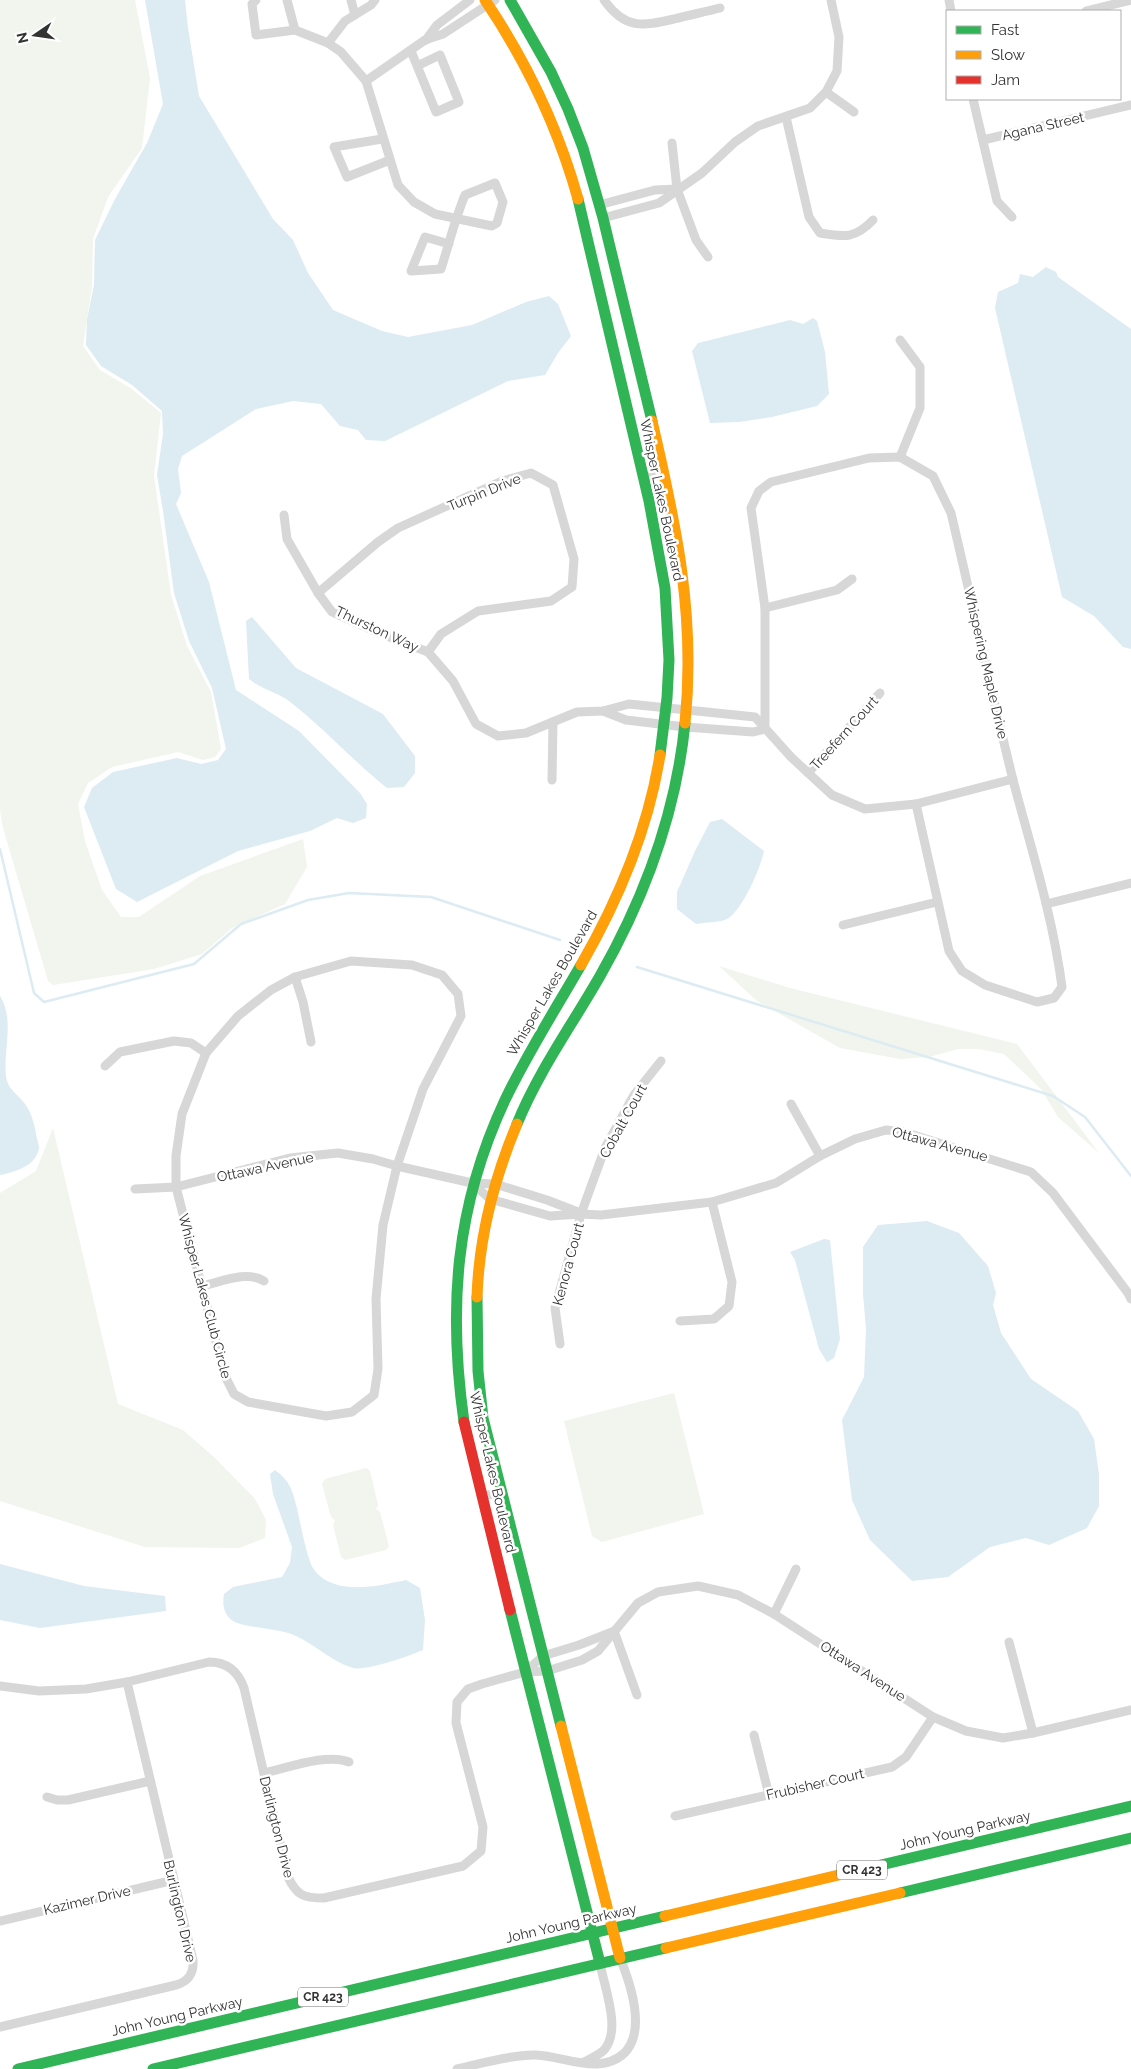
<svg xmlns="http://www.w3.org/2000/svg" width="1131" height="2069" font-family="Raleway,sans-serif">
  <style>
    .green { fill: #f1f5ed }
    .water { fill: #ddebf3 }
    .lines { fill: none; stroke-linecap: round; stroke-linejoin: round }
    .stream { stroke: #ddebf3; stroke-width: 2.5 }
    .street { stroke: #d7d7d7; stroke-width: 9 }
    .fast { stroke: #30b455; stroke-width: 11 }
    .slow { stroke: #ff9f0a; stroke-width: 11 }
    .jam { stroke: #e5322d; stroke-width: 11 }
    .labels { text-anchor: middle; stroke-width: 5; stroke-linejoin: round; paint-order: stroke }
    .shield { fill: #fff; stroke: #707070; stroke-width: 1 }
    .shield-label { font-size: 12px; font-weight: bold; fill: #333 }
    .street-label { font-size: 14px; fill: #333; stroke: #fff }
  </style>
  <rect width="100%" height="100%" fill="#fff"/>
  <g class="green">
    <polygon points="0,0 135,0 150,78 142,148 108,197 93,239 92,286 83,346 100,370 132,389 161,413 154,476 171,595 187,646 211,692 221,749 215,757 203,760 178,752 112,767 88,783 78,804 85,841 102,890 121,917 139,917 200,876 303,839 307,867 285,904 232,928 202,954 154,969 53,985 48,981 3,828 0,810"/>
    <polygon points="719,966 790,988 1017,1044 1099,1153 1058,1117 1041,1089 1004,1054 979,1049 958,1049 929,1057 900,1059 840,1048 757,1001"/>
    <polygon points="53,1128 118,1404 183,1430 214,1457 255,1499 266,1520 265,1538 239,1548 145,1547 0,1501 0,1193 36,1171"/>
    <polygon points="674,1393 704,1514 602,1542 592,1536 564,1421"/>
    <polygon points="366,1468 370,1471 378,1505 376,1509 380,1512 389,1546 386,1550 345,1560 341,1557 333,1525 335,1520 331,1517 322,1484 325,1479"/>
  </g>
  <g class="water">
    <polygon points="145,0 185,0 188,28 199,96 273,219 293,240 308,273 333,310 382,331 408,337 472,325 526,302 549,296 558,304 571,336 558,353 545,375 508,381 385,441 366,440 358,430 340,426 321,404 293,401 256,409 182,456 178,469 181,493 176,504 209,582 236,690 299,731 360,793 367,804 366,818 353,823 337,818 310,831 238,851 137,902 116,889 84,807 92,788 113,772 177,758 201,764 218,760 226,749 212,688 189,641 174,593 163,511 157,475 163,434 162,411 132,385 101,366 86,345 87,319 94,285 95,240 115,199 147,143 163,104"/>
    <polygon points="1046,267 1056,272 1058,277 1131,329 1131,649 1123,647 1094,616 1062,597 995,308 998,292 1018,283 1020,274 1033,277"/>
    <polygon points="813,318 817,321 825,352 829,394 817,406 772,417 739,422 710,423 692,351 698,343 790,320 803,324"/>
    <path d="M252,617L296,668L383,714L415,756V773L404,787L387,788C353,761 324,728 289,701C277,692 261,689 249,679L246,621Z"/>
    <path d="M722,819L764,851C761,867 742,911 727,919C719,923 705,922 696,924L677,909V892L695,851L710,822Z"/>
    <path d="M0,996C15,1020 3,1050 6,1076C7,1089 18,1094 25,1104C31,1112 34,1123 36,1133C36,1137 39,1144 39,1148C36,1166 15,1172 0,1175Z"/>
    <polygon points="927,1221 959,1233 988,1266 996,1293 993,1305 1001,1333 1031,1379 1078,1411 1094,1439 1099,1474 1099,1506 1087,1528 1049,1545 1026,1538 990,1547 948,1577 912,1581 870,1540 852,1500 842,1420 864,1377 866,1329 863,1294 863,1247 878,1225"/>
    <polygon points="824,1239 830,1240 840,1339 834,1358 827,1362 819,1349 795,1260 790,1252"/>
    <path d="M275,1470C291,1482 292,1490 297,1508C300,1521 307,1559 313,1568C332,1597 378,1586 406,1580L420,1588L425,1620L423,1650C409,1656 367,1671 353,1668C332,1662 316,1645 296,1636C280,1628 244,1628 233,1621C224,1615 222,1605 224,1594L233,1587L282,1577L290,1563L292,1547L273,1494L270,1474Z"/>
    <polygon points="0,1564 84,1586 165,1596 166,1611 40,1628 0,1620"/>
  </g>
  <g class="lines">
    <g class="stream">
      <polyline points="0,849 34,993 44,1002 194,964 241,924 308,900 349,893 431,897 560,940"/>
      <polyline points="637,967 1053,1096 1085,1117 1131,1176"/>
    </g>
    <g class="street">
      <polyline points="256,0 252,4 256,35 295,30"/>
      <path d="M287,0L295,30L328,43L341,52L366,81L398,185L414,202L435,214L492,226L497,223L503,202L495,183L465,195C455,219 449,244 441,269L411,271L425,237L449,244"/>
      <polyline points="351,0 355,15"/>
      <path d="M604,0C625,30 643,26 674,19C689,15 705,12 720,8"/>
      <polyline points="949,0 951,11"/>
      <polyline points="1086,11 1131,0"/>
      <polyline points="426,40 437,25 470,0"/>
      <polyline points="328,43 345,21 371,5 375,0"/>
      <polyline points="411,51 436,112 459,102 440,55 417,66"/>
      <polyline points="366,81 425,40 443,34 495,0"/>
      <polyline points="826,92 854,112"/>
      <polyline points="973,99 997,201 1012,217"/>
      <path d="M786,117L809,217L820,233C845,237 855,239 873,220"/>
      <polyline points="382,139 334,147 347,177 390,160"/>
      <polyline points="983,140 1131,105"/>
      <polyline points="672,143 677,189 696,240 708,257"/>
      <polyline points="599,205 655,190 677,189"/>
      <polyline points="603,218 659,203 702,173 735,142 758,126 810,108 826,92 837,71 839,37 831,0"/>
      <polyline points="900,340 920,367 920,408 900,457"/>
      <polyline points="643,477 664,473"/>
      <polyline points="284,515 287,539 318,593 332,612 379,633 428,652 453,681 476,724 498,736 526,733 577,712 603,711 629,704 755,717 791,757 832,795 865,809 916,804 1013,779"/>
      <polyline points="318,593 378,542 398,528 502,481 531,473 553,485 574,559 572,587 551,601 478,611 441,634 428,652"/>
      <polyline points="765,608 837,590 852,579"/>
      <polyline points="603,711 626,720 685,727 753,732 765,729"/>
      <path d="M765,729V608L751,508L759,491L771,482L869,458L900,457L933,476L951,513C972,602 991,691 1013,780C1031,848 1053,917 1062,987L1054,998L1037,1002L985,985L962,971L949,951L916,804"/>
      <polyline points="808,773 880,693"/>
      <polyline points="552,780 553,722"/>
      <polyline points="1046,904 1131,883"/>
      <polyline points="843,925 937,902"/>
      <polygon points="351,961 412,965 442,975 458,994 461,1016 423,1089 397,1166 383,1225 376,1299 378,1369 374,1395 352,1412 326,1416 248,1402 234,1394 225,1376 176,1187 176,1156 182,1114 206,1053 238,1016 271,990 295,977"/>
      <polyline points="295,977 303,1002 311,1042"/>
      <polyline points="105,1066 120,1052 174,1041 191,1043 206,1053"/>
      <polyline points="791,1104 820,1156"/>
      <polyline points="472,1183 490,1199 550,1216 581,1214 601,1215 712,1202 776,1183 820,1156 855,1139 886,1130 904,1132 1031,1172 1053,1193 1128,1293 1131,1299"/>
      <polyline points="135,1189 176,1187 290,1158 338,1153 373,1159 397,1166 472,1183 495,1184 547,1200 578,1212"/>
      <path d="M202,1286C221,1282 246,1270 264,1281"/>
      <polyline points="680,1321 714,1319 729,1306 732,1282 712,1202"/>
      <polyline points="560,1344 555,1308 581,1214 605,1148 634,1095 661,1061"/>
      <polyline points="481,1496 501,1493"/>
      <polyline points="774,1614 796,1569"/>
      <polyline points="614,1631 637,1695"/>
      <polyline points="1009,1642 1033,1733"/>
      <polyline points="525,1672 543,1656 579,1645 612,1632"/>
      <path d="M0,1686L39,1691L86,1689L127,1682L209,1662C227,1662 238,1671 244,1688L288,1877C297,1896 304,1898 324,1898L463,1866L481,1851L483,1827L456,1723L457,1702L468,1689L482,1684L525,1672L547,1671L582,1660L598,1651L638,1603L658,1592L698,1586L738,1595L774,1614L933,1717L966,1731L1003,1738L1033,1733L1131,1710"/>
      <polyline points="754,1735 769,1795"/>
      <path d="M264,1773C288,1768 326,1753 349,1762"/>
      <polyline points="47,1797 57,1800 68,1800 150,1781"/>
      <polyline points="675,1816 892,1767 906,1757 933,1717"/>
      <polyline points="0,1921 174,1880"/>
      <path d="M0,2027L176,1985C189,1981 194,1973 193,1960L127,1682"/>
      <path d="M584,2062C590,2059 599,2055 604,2050C622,2030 604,1987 600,1963"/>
      <path d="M457,2069C478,2064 515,2054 536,2055C556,2056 577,2065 597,2064C655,2059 634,1992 620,1958"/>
    </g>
    <g class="fast">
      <polyline points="510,0 551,72 568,109 583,148 603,218 652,421"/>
      <polyline points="578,199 649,501 665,588 669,660 667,698 660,755"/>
      <path d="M517,1124C538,1072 572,1025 600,976C645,897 676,814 685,723"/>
      <polyline points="477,1297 478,1371 483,1418 561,1726"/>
      <path d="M464,1422C448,1308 455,1207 505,1100C527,1054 555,1010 581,965"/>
      <polyline points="510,1610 600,1963"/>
      <polyline points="881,1865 1131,1806"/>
      <polyline points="900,1893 1131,1838"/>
      <polyline points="18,2069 665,1916"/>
      <polyline points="153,2069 666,1948"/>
    </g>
    <g class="slow">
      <path d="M485,0C526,61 558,127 578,199"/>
      <path d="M652,421C676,524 696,616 685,723"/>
      <path d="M581,965C619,899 648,831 660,755"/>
      <path d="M477,1297C479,1237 494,1179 517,1124"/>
      <polyline points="561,1726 620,1958"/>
      <polyline points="665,1916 881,1865"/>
      <polyline points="666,1948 900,1893"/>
    </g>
    <polyline class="jam" points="464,1422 510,1610"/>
  </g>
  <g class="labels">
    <g class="shield">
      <rect x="837" y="1860.5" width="50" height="19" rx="4"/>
      <rect x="298" y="1987.5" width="50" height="19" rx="4"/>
    </g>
    <g class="shield-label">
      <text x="862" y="1874">CR 423</text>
      <text x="323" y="2001">CR 423</text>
    </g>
    <g class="street-label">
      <text transform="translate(1043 126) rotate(-13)" y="5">Agana Street</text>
      <text transform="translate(484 492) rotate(-22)" y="5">Turpin Drive</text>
      <text transform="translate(662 500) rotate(78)" y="5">Whisper Lakes Boulevard</text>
      <text transform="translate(377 629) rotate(25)" y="5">Thurston Way</text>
      <text transform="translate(986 663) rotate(77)" y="5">Whispering Maple Drive</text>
      <text transform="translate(844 733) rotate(-48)" y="5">Treefern Court</text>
      <text transform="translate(552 983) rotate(-60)" y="5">Whisper Lakes Boulevard</text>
      <text transform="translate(623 1121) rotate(-61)" y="5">Cobalt Court</text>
      <text transform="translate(940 1144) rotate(15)" y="5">Ottawa Avenue</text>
      <text transform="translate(265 1167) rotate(-12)" y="5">Ottawa Avenue</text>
      <text transform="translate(568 1264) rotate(-75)" y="5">Kenora Court</text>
      <text transform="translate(205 1296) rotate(75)" y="5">Whisper Lakes Club Circle</text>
      <text transform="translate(493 1472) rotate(77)" y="5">Whisper Lakes Boulevard</text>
      <text transform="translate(863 1671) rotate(33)" y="5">Ottawa Avenue</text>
      <text transform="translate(815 1784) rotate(-13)" y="5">Frubisher Court</text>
      <text transform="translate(277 1827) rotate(76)" y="5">Darlington Drive</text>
      <text transform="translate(965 1830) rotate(-13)" y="5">John Young Parkway</text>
      <text transform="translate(87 1900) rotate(-13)" y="5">Kazimer Drive</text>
      <text transform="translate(180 1911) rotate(77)" y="5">Burlington Drive</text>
      <text transform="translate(571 1923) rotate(-13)" y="5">John Young Parkway</text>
      <text transform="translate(177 2016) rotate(-13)" y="5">John Young Parkway</text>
    </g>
  </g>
  <rect x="946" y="10" width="175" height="90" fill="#ffffff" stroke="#adadad"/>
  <rect x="956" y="26" width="25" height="8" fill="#30b455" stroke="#adadad"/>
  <text x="991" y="35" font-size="15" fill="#333333">Fast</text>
  <rect x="956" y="51" width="25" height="8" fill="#ff9f0a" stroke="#adadad"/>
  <text x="991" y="60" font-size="15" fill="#333333">Slow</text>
  <rect x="956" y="76" width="25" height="8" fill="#e5322d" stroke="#adadad"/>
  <text x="991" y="85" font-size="15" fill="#333333">Jam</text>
  <g transform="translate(35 35) rotate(257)" stroke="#ffffff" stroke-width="4" paint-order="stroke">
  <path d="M0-4L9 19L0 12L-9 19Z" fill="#333333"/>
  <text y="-8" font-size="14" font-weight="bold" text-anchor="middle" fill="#333333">N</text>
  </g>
</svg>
